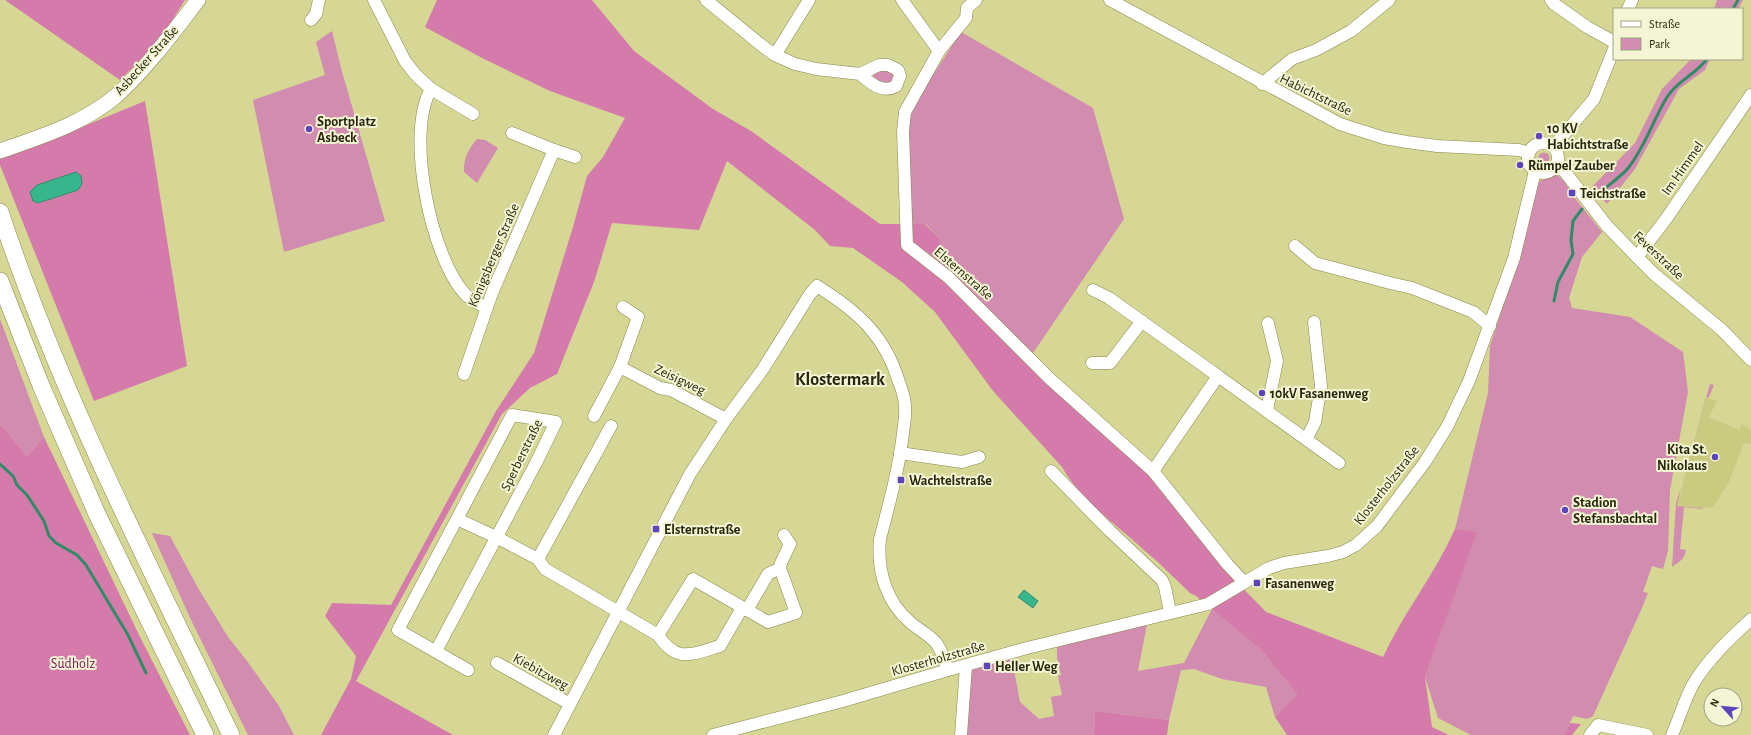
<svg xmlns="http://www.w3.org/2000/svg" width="1751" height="735" font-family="'Alegreya Sans',sans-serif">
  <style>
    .built { fill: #caca81 }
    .green { fill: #d18caf }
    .forest { fill: #d57bab }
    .water { fill: #37b68e; stroke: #328b67 }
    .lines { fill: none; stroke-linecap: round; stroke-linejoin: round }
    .stream { stroke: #328b67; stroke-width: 3 }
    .minor-casing { stroke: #89884a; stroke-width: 13 }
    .major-casing { stroke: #89884a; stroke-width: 16 }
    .highway-casing { stroke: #89884a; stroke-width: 18 }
    .minor { stroke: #fff; stroke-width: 12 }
    .major { stroke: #fff; stroke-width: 15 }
    .highway { stroke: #fff; stroke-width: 17 }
    .poi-dot { fill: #5e44bc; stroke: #f4f5d4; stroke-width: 1.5 }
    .labels { text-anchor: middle; stroke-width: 4; stroke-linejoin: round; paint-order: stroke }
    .street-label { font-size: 14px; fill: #28270d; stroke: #f4f5d4 }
    .poi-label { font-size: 14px; font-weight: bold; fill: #28270d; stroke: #f4f5d4; text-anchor: start }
    .park-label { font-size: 14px; fill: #7f1257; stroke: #f4f5d4 }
    .district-label { font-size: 18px; font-weight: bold; fill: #28270d; stroke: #f4f5d4 }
  </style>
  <rect width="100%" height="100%" fill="#d6d695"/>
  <polygon class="built" points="1706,397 1717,401 1709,417 1739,430 1742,424 1744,425 1751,430 1751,443 1750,444 1744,443 1728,484 1713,507 1702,508 1677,506"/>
  <g class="green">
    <polygon points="1717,0 1743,0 1738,9 1714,9"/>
    <polygon points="332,31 341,68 385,221 284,252 253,100 325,75 316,42"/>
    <polygon points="961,32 1093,108 1124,219 1033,353 939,262 939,238 926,224 911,224 907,130 914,104"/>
    <polygon points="1691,59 1710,59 1705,70 1679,89 1635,169 1607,204 1592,187 1635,143 1662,89"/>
    <polygon points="886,70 893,74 893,77 891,82 884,84 874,78 873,75 876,72"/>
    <path d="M477,139L485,140L498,148L477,183L464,172C463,159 469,148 477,139Z"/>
    <circle cx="1544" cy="158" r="5.5"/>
    <polygon points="1556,174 1564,181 1574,197 1602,232 1582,257 1569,298 1572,308 1630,317 1683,352 1688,392 1670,490 1668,551 1663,569 1652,566 1643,592 1648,593 1642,608 1593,716 1587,719 1573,716 1564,735 1471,735 1438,718 1425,677 1476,533 1455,529 1488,393 1490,346 1525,239 1536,183"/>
    <polygon points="0,319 44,437 27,456 0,424"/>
    <polygon points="1710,384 1714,385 1709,397 1706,398 1682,488"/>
    <path d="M1681,488L1677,506L1702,508L1703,509L1684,507L1680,549L1686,550C1685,559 1679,562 1672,567L1676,503Z"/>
    <polygon points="152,533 170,536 198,588 228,637 247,661 279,706 294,735 248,735 191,620"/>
    <polygon points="1212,609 1261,650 1297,694 1275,717 1266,687 1222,679 1194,669 1181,670 1169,720 1095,711 1094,735 964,735 971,670 1012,659 1020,702 1039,719 1054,716 1051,697 1062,695 1058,676 1061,675 1057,658 1057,646 1147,624 1138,671 1184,663"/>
  </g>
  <g class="forest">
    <polygon points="5,0 185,0 160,40 120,80"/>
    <path d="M437,0H592L634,51L713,109L751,131L880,224H925L939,238V262L1033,353L1156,483L1224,569L1266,612L1383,657C1404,612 1435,574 1455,529L1477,532L1425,677L1432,727L1449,735H1287L1275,717L1297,694L1261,650L1196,596L1190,593C1175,579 1161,564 1145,551C1117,525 1081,501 1062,467L993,391L935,312L902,282L853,248L830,246L815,230L727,161L699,230L612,223L594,282L557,374L530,388L502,414L356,681L453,735H321L351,679L356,656L325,616L332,603L391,605L496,411L534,353L573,227L587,176L603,157L625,118L550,91L484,59L425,27Z"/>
    <polygon points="145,101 187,366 94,401 0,165 0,158 77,129"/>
    <polygon points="0,424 27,456 44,437 140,637 190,735 0,735"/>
    <polygon points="1095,711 1169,720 1167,735 1094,735"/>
    <polygon points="1570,723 1581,724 1572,735 1564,735"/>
  </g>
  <g class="water">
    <polygon points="76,172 81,176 82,184 78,190 38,203 33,201 30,192 37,185"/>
    <polygon points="1024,590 1038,601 1033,608 1018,597"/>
  </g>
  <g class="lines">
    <g class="stream">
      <polyline points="1733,9 1738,0"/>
      <path d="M1597,195C1607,186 1621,177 1629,167C1646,145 1653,120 1667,97C1678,80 1694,76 1707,59"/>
      <polyline points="1554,301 1558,282 1573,254 1571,240 1573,221 1582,209"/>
      <polyline points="0,464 13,476 17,485 27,495 44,521 49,536 56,543 77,555 86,565 128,635 146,673"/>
    </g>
    <g class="minor-casing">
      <g id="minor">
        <path d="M374,0L405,61L415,74L431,89C405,133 431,259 466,295C471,300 480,304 486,308"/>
        <path d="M706,0L765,48L775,55L795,64L816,69L860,74L879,65H888L898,70L900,76L896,86C882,94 870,83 860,74"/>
        <polyline points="902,0 939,51"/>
        <polyline points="976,0 967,8 966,18 939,51 905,112 903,132 907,245 948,277 1049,378 1153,471 1228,565 1244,582"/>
        <polyline points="1110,0 1340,124 1384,138 1407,142 1437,146 1519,150 1529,153"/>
        <polyline points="1551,0 1553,3 1587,27 1614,42"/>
        <polyline points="1628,9 1632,0"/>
        <polyline points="311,20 316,14 319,0"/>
        <polyline points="775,55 809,0"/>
        <polyline points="1262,84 1292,59 1316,50 1351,31 1389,0"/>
        <polyline points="431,89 473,114"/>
        <polyline points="512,133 554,150 575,157"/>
        <circle cx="1543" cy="158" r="15"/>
        <polyline points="1554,146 1594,99 1614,49"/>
        <polyline points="1558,163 1607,226 1637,257 1654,274 1722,330 1751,360"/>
        <polyline points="1295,246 1315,263 1390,283 1412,288 1473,312 1490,326"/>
        <polyline points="1637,257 1666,219 1751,95"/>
        <polyline points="1093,290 1109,298 1218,376 1153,471"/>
        <polyline points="1092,363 1110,363 1142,321"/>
        <polyline points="620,367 638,317 623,307"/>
        <polyline points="464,374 492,293 554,150"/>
        <polyline points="1218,376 1339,463"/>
        <polyline points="1267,410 1277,361 1268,323"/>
        <polyline points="594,416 620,367 660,388 671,390 726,419"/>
        <polyline points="1307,438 1315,422 1321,386 1314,322"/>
        <polyline points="900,453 962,462 979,457"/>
        <polyline points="1051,471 1110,531 1162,580 1165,587 1170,612"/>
        <path d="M457,519L496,537L538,559L545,569L658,635C677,664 692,654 720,646L742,608"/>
        <polyline points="538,559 611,426"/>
        <polyline points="747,610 768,574 780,568 781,563 790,544 784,535"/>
        <polyline points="658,635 693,579 768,622 796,613 780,568"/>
        <polyline points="436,651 536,463 556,422 512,415 398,630 468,670"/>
        <polyline points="497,663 570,704"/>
        <path d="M554,735L690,474L726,419L763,369L810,294L817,286C857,311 885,335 899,382C902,390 905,398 905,406C906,415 904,424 903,433C899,469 889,504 880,539C877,571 886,602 911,623C919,630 930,635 937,644C942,652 945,661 948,670"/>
        <polyline points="713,735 843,701 948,670 1027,648 1208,604 1269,568 1284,563 1328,556 1343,552 1356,545 1377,526 1425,462 1447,427 1469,381 1514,258 1535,171"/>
        <polyline points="961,735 966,666"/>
        <polyline points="1590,735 1598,725 1647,735"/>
        <path d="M1672,735C1680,717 1685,697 1695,681C1710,657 1731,638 1751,619"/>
      </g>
    </g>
    <g class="major-casing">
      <path id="major" d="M0,151C40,137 85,123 117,95C146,69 174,31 198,0"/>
    </g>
    <g class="highway-casing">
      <g id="highway">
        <path d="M0,212C60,393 148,563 231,735"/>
        <polyline points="0,281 42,388 97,514 205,735"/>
      </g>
    </g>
    <use href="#minor" class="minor"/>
    <use href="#major" class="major"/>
    <use href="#highway" class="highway"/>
  </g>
  <g class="poi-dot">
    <circle cx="309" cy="129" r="4"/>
    <circle cx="1539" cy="136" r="4"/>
    <circle cx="1520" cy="165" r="4"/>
    <rect x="1568" y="189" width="8" height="8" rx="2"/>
    <circle cx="1262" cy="393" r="4"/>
    <circle cx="1715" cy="457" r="4"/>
    <rect x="897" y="476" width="8" height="8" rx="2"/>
    <circle cx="1565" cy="510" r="4"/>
    <rect x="652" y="525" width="8" height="8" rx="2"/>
    <rect x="1253" y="579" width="8" height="8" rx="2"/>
    <rect x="983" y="662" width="8" height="8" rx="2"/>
  </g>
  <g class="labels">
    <g class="street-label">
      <text transform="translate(146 60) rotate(-48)" y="5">Asbecker Straße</text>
      <text transform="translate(1316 94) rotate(26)" y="5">Habichtstraße</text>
      <text transform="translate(1682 168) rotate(-55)" y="5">Im Himmel</text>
      <text transform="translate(493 255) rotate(-67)" y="5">Königsberger Straße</text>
      <text transform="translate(1659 255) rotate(43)" y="5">Feverstraße</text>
      <text transform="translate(964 273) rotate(41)" y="5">Elsternstraße</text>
      <text transform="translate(680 379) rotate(25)" y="5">Zeisigweg</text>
      <text transform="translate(521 455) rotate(-64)" y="5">Sperberstraße</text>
      <text transform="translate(1386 485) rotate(-52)" y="5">Klosterholzstraße</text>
      <text transform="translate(938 658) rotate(-16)" y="5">Klosterholzstraße</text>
      <text transform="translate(541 671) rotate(29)" y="5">Kiebitzweg</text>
    </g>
    <g class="poi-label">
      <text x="317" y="126">Sportplatz<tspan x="317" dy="16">Asbeck</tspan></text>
      <text x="1547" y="133">10 KV<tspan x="1547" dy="16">Habichtstraße</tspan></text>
      <text x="1528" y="170">Rümpel Zauber</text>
      <text x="1580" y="198">Teichstraße</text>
      <text x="1270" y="398">10kV Fasanenweg</text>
      <text x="1707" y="454" text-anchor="end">Kita St.<tspan x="1707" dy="16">Nikolaus</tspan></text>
      <text x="909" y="485">Wachtelstraße</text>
      <text x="1573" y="507">Stadion<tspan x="1573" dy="16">Stefansbachtal</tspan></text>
      <text x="664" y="534">Elsternstraße</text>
      <text x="1265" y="588">Fasanenweg</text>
      <text x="995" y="671">Heller Weg</text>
    </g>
    <g class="park-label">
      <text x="73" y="668">Südholz</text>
    </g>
    <g class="district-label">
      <text x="840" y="385">Klostermark</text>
    </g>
  </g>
  <rect x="1613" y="8" width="130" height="52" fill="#f4f5d4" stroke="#a2a384"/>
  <rect x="1621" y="21" width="20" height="6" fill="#ffffff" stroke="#a2a384"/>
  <text x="1649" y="28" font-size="12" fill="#28270d">Straße</text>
  <rect x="1621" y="38" width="20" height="12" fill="#d18caf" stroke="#a2a384"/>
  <text x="1649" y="48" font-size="12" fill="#28270d">Park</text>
  <g transform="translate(1723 707) rotate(297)"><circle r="19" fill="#f4f5d4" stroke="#a2a384"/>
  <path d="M0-3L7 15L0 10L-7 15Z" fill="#5e44bc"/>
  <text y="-6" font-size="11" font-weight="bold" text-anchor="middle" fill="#28270d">N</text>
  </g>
</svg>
